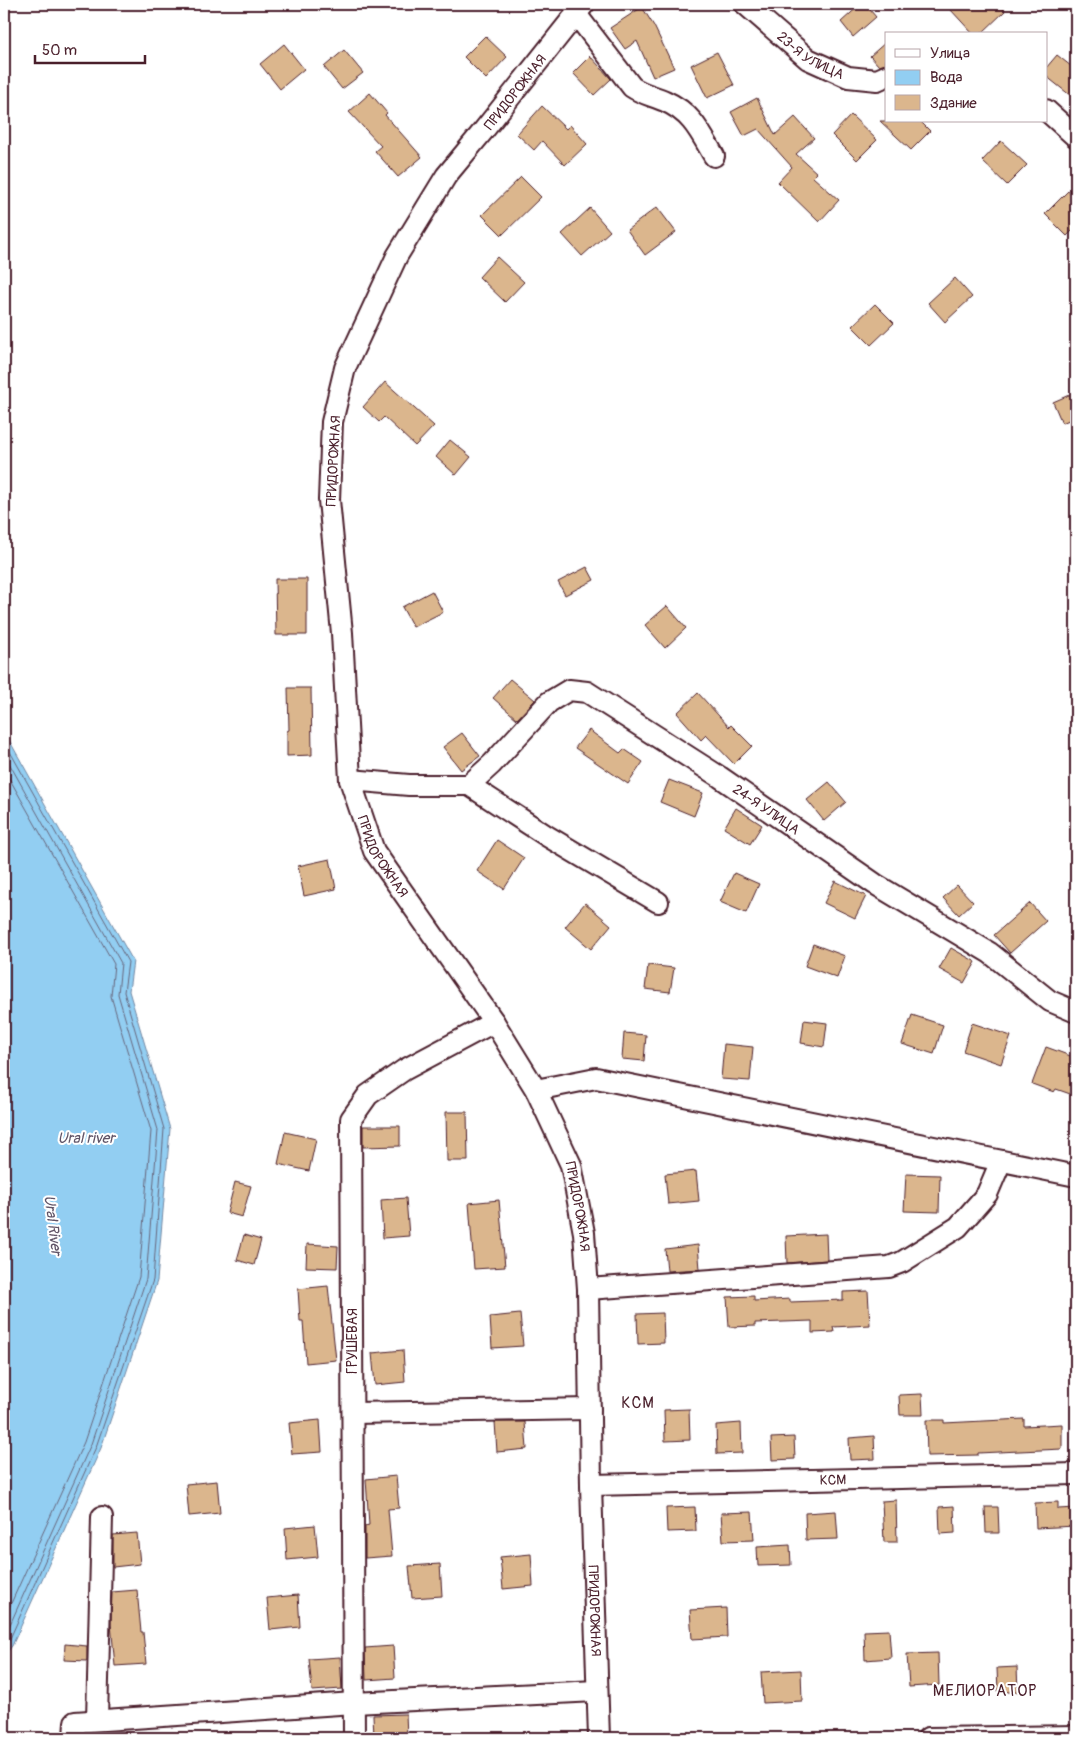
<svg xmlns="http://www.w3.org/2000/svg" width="1080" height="1742" font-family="Pangolin,sans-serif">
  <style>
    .water { fill: #92cef2; stroke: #7588a2 }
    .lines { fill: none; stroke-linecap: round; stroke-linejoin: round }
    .shore { stroke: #67657b; stroke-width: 1 }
    .building { fill: #dbb68d; stroke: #4a1f2b }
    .minor-casing { stroke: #4a1f2b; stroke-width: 24 }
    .minor { stroke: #fff; stroke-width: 20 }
    .labels { text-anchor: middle; stroke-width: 4; stroke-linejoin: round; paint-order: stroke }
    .street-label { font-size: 14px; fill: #4a1f2b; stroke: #fff }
    .water-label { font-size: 15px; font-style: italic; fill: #605467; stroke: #fff }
    .quarter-label { font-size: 16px; letter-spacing: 1px; fill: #4a1f2b; stroke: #fff }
  </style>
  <rect width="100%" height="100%" fill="#fff"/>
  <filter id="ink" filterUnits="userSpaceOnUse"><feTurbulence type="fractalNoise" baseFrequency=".02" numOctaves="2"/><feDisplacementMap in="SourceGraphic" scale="10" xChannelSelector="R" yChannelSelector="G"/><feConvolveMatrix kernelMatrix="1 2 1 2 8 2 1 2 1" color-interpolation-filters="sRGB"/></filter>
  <g filter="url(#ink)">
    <polygon class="water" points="4,731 133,961 129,991 170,1129 157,1281 101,1448 12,1646 4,1656"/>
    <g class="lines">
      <g class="shore">
        <polyline points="4,741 128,962 124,992 164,1129 153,1280 96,1447 8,1643 4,1648"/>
        <polyline points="4,754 121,963 118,994 158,1130 146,1279 91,1444 4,1638"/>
        <polyline points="4,769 114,964 111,996 151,1131 139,1277 84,1442 4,1619"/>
      </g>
    </g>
    <g class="building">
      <polygon points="861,4 865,4 876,17 853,37 841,22"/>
      <polygon points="956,4 998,4 1005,11 981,34 973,34 950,9"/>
      <polygon points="642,7 654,26 674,68 653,77 637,41 625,49 610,28"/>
      <polygon points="485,36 507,57 486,79 464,57"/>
      <polygon points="886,42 886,64 879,66 870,56"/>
      <polygon points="284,44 304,69 280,89 260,64"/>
      <polygon points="344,50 363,73 342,89 324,67"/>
      <polygon points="717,52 734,85 707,98 691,65"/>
      <polygon points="1057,55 1076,70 1076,100 1046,76 1046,68"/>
      <polygon points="590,56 611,79 594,95 573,73"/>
      <polygon points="370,93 387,113 385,115 422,157 398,177 375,151 381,146 349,112"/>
      <polygon points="757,98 775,135 795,117 814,138 796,154 817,173 813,177 839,200 819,222 778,182 792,167 758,129 744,136 731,112"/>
      <polygon points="542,106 566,129 570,125 587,144 565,165 542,141 534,150 517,134"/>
      <polygon points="851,115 877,140 857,160 832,135"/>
      <polygon points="880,121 920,121 930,131 911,150"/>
      <polygon points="1001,141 1027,165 1007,185 982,161"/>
      <polygon points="521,177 541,197 502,235 482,215"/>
      <polygon points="1068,191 1076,200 1076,227 1067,236 1045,214"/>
      <polygon points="657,207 676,232 645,255 627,230"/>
      <polygon points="590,208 610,231 582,256 562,234"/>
      <polygon points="497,257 524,282 505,302 479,277"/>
      <polygon points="955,278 972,297 945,322 928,303"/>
      <polygon points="875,304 894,323 871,345 852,326"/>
      <polygon points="385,382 434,426 415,446 384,417 379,422 363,407"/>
      <polygon points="1076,392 1076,417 1062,423 1053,402"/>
      <polygon points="450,440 471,457 456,475 436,457"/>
      <polygon points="587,567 594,580 565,595 558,582"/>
      <polygon points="275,579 307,579 307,635 276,635"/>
      <polygon points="432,591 443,612 413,627 402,607"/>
      <polygon points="667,606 686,628 665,648 645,625"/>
      <polygon points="510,679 535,700 517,719 493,698"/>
      <polygon points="288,688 311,688 312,755 287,756 287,731 289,730"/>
      <polygon points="698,693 729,727 731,725 752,746 734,764 706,735 701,740 677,713"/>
      <polygon points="589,730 620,753 624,749 643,762 628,784 575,748"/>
      <polygon points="462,733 480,756 461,770 443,747"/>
      <polygon points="669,780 703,793 694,816 660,802"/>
      <polygon points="829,782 846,802 824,821 807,800"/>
      <polygon points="736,808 762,825 750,844 724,828"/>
      <polygon points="497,840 524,858 504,889 477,871"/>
      <polygon points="330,859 336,889 304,896 298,866"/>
      <polygon points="734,873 759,884 746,913 720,902"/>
      <polygon points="835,881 866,896 855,918 824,903"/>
      <polygon points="957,885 973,902 959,915 943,898"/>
      <polygon points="585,903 611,925 591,949 565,927"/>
      <polygon points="1030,903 1046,921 1010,953 994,935"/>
      <polygon points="813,944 845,956 837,978 805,966"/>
      <polygon points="951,948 976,962 964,983 939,969"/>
      <polygon points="648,965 674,968 670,992 645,989"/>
      <polygon points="912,1015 943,1025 934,1054 902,1044"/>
      <polygon points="804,1020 827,1023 824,1047 801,1043"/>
      <polygon points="972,1023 1011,1036 1001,1064 963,1051"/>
      <polygon points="624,1033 646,1035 644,1061 622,1059"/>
      <polygon points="724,1044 753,1047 750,1081 721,1079"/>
      <polygon points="1046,1047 1076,1058 1076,1096 1056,1089 1054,1092 1032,1084"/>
      <polygon points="446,1112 467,1112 468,1161 447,1161"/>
      <polygon points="363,1126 400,1126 400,1146 363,1147"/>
      <polygon points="285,1132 316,1139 309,1171 278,1164"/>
      <polygon points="696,1171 699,1201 668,1204 665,1174"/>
      <polygon points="906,1174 940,1175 939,1212 904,1211"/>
      <polygon points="235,1182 251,1186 242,1217 227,1213"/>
      <polygon points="406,1198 409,1236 383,1238 381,1200"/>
      <polygon points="499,1200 505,1267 474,1269 469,1203"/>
      <polygon points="826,1234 827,1260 787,1263 786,1236"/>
      <polygon points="244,1235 261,1240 254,1265 237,1260"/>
      <polygon points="307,1244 338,1246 337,1268 306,1267"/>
      <polygon points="698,1245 700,1269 667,1271 665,1249"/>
      <polygon points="328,1286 336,1360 306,1363 303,1321 300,1321 298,1289"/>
      <polygon points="868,1291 870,1325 833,1327 834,1332 812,1333 812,1321 755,1323 755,1326 729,1327 727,1297 754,1296 754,1301 790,1299 790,1302 843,1300 843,1292"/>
      <polygon points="663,1313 664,1343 638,1344 637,1314"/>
      <polygon points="520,1314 523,1346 492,1348 490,1317"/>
      <polygon points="403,1350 405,1382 375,1385 372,1353"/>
      <polygon points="922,1394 923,1415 900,1415 899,1395"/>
      <polygon points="689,1409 690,1440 665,1441 664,1410"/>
      <polygon points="1024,1419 1024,1426 1062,1424 1062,1449 978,1453 978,1455 927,1456 926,1420 944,1420 944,1423"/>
      <polygon points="320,1420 322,1452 292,1454 289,1423"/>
      <polygon points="495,1422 525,1422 527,1449 497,1452"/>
      <polygon points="741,1423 742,1453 717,1454 716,1425"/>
      <polygon points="874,1436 875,1459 850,1460 849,1438"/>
      <polygon points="794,1437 795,1459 772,1460 771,1438"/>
      <polygon points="396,1476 399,1508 388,1509 392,1556 365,1558 365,1526 369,1525 366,1479"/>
      <polygon points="217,1481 220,1513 189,1516 186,1484"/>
      <polygon points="896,1500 897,1542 884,1542 882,1501"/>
      <polygon points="1058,1502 1058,1509 1076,1508 1076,1526 1036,1528 1035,1503"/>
      <polygon points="954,1506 955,1533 940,1534 939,1507"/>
      <polygon points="695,1507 696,1531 667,1532 666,1508"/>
      <polygon points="985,1507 998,1507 999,1533 986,1533"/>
      <polygon points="836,1511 838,1539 806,1540 805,1513"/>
      <polygon points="752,1512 754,1540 723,1541 721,1513"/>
      <polygon points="315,1525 318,1557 287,1560 285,1528"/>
      <polygon points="137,1533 140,1564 113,1567 113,1535"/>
      <polygon points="790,1545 791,1565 758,1566 757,1547"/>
      <polygon points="531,1554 533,1586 503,1589 500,1557"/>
      <polygon points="440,1564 442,1596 412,1598 409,1566"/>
      <polygon points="137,1590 141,1632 143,1632 146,1664 115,1666 111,1624 112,1592"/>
      <polygon points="298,1595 300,1627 270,1630 267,1598"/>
      <polygon points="726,1608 727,1637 692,1639 690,1610"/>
      <polygon points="889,1630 891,1658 865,1660 864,1631"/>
      <polygon points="65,1644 87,1646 87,1661 64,1660"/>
      <polygon points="393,1646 395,1678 366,1680 365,1648"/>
      <polygon points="938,1653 939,1685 909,1687 907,1654"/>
      <polygon points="340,1657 342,1689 312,1691 309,1659"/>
      <polygon points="1017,1667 1018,1692 998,1692 997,1668"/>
      <polygon points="801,1670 802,1701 763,1703 761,1672"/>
      <polygon points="406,1714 407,1736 374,1737 373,1715"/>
    </g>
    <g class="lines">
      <g class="minor-casing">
        <g id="minor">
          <path id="s1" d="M584,4L484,130L446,176L397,256L345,368L332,422L329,500L342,633L350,780L374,851L494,1022L536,1090L571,1165L584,1233L588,1289L591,1485L599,1738"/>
          <path id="s2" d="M745,4L808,59L848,77L877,80L886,76"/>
          <path d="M576,14L632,87C642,94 654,96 665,101C692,113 700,132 714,156"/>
          <polyline points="1046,110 1076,137"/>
          <polyline points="350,780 409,785 469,785 547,836 658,902"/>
          <path id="s3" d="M469,785L492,764L549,702L569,690L587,692L720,777L875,884L990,953L1050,1001L1076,1012"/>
          <polyline points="536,1090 596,1078 1076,1176"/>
          <polyline points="588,1289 889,1267 902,1262 958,1227 987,1194 1001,1161"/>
          <polyline points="353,1413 590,1409"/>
          <path id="s4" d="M591,1485L1076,1474"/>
          <polyline points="97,1720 102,1517"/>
          <polyline points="74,1738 75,1722 354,1703 596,1691"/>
          <polyline points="354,1738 351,1119 368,1095 404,1070 494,1022"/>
          <polyline points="928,1738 1076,1736"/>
        </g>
      </g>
      <use href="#minor" class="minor"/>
    </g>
  </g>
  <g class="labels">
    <g class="street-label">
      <text dy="5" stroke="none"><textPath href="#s2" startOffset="84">23-Я УЛИЦА</textPath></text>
      <text transform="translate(515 92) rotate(-52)" y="5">ПРИДОРОЖНАЯ</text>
      <text transform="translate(333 461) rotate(-87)" y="5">ПРИДОРОЖНАЯ</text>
      <text dy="5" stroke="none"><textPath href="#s3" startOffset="371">24-Я УЛИЦА</textPath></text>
      <text dy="5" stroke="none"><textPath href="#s1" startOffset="936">ПРИДОРОЖНАЯ</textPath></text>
      <text dy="5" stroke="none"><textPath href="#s1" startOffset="1341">ПРИДОРОЖНАЯ</textPath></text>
      <text transform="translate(352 1341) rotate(-90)" y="5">ГРУШЕВАЯ</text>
      <text dy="5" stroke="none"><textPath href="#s4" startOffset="242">КСМ</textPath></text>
      <text dy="5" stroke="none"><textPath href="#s1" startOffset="1746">ПРИДОРОЖНАЯ</textPath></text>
    </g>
    <g class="water-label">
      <text x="86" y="1143">Ural river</text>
      <text transform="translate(53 1225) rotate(83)" y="5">Ural River</text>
    </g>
    <g class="quarter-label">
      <text x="638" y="1408">КСМ</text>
      <text x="985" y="1696">МЕЛИОРАТОР</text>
    </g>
  </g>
  <rect width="1080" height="1742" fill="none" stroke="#fff" stroke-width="20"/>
  <rect x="10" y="10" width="1060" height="1722" fill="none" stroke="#4a1f2b" stroke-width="2" filter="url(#ink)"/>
  <rect x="885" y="32" width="162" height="90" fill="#ffffff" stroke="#b7a5aa"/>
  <rect x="895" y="49" width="25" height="8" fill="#ffffff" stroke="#b7a5aa"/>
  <text x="930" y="58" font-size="15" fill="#4a1f2b">Улица</text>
  <rect x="895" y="70" width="25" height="15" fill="#92cef2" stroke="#b7a5aa"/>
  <text x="930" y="82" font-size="15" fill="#4a1f2b">Вода</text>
  <rect x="895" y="95" width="25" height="15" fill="#dbb68d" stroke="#b7a5aa"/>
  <text x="930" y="108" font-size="15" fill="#4a1f2b">Здание</text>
  <path d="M35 55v8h110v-8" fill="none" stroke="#4a1f2b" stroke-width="2.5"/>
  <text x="42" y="55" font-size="15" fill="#4a1f2b" stroke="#ffffff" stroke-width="4" paint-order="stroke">50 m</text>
</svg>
